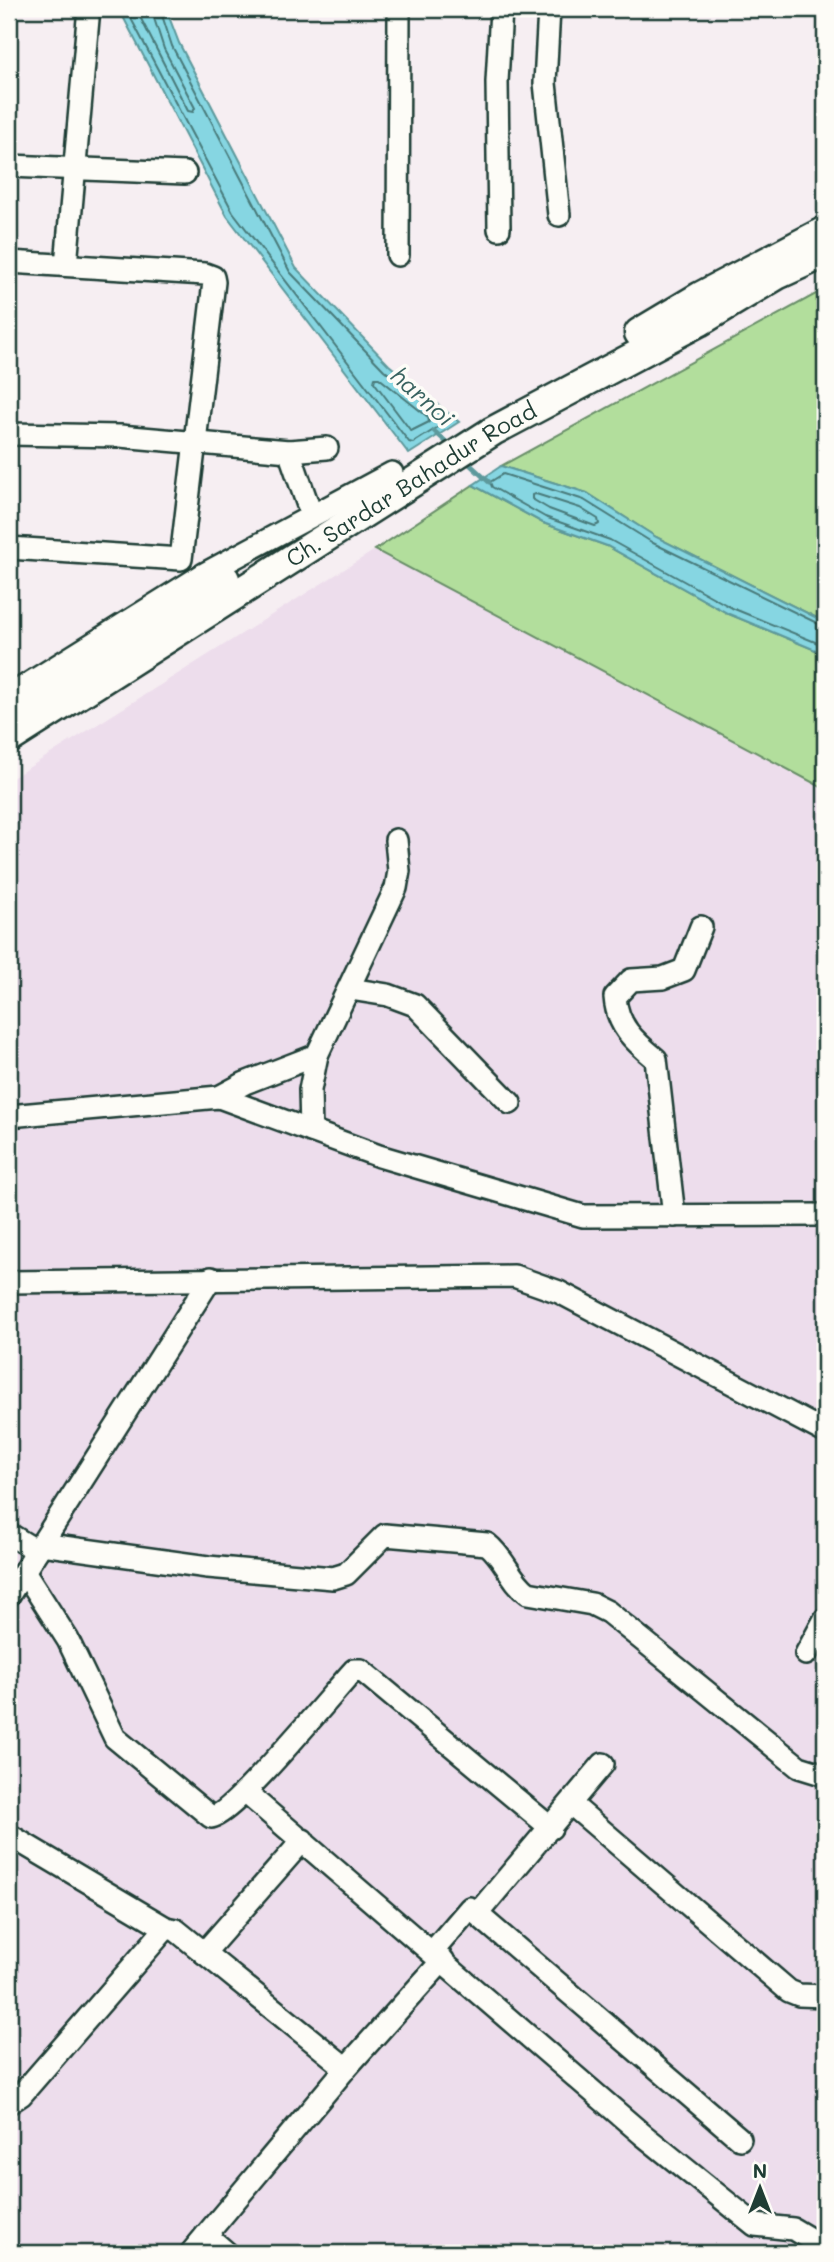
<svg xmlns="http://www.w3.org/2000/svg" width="834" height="2262" font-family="Mali,sans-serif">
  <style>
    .built { fill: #edddec }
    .green { fill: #b2de9c; stroke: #688e68; stroke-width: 2 }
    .water { fill: #86d6e2; stroke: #5d999c; stroke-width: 2 }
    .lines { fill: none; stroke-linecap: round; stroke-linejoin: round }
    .shore { stroke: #487a7a; stroke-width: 2 }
    .stream { stroke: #5d999c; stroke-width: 5 }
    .minor-casing { stroke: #1f3d34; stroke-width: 26 }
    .secondary-casing { stroke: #1f3d34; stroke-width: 33 }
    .minor { stroke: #fdfcf7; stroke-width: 21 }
    .secondary { stroke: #fdfcf7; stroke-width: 28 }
    .labels { text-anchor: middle; stroke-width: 7; stroke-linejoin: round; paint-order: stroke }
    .street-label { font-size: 23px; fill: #1f3d34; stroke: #fdfcf7 }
    .water-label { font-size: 24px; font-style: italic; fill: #396360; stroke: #fdfcf7 }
  </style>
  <rect width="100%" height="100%" fill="#f6eef2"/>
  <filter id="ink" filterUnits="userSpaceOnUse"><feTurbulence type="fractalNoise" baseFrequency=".0143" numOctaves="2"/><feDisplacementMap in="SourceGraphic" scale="14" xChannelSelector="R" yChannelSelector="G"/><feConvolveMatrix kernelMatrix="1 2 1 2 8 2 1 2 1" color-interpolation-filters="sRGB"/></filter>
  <g filter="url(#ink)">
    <polygon class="built" points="375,550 825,789 825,2253 9,2253 9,780"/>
    <g class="green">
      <polygon points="825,289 825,622 656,537 587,493 501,466"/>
      <polygon points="473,485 543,523 607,546 729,614 825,654 825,789 375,550"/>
    </g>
    <g class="water">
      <polygon points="119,9 166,9 179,43 296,268 389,365 459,422 409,454 227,216"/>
      <polygon points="501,466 587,493 656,537 825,622 825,654 729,614 607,546 543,523 473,485"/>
    </g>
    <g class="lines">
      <g class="shore">
        <polyline points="126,9 233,212 409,442 413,443 443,424 444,418 384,370 290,272 172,46 160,9"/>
        <polyline points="136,9 188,111 193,112 195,108 164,49 151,9"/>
        <polygon points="375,378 379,378 428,417 429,422 411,431 374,382"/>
        <polygon points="536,494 580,508 598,519 599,524 595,526 549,509 532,499 532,495"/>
        <polyline points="825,627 653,543 584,500 503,474 490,482 492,487 545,517 610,540 732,608 825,646"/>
      </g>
      <g class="stream">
        <polyline points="434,431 453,448"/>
        <polyline points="465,460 489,482"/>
      </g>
      <g class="minor-casing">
        <g id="minor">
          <polyline points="549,9 545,83 559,215"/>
          <polyline points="9,166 185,173"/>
          <polyline points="499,229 497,82 501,9"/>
          <polyline points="398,255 399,9"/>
          <polyline points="9,262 205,274 213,277 214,282 181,559 9,548"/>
          <polyline points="66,265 88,19"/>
          <polyline points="9,434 120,436 289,451 327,448"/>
          <polyline points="289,451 311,514"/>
          <polyline points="9,696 204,574 392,473"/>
          <polyline points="350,989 388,995 415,1005 510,1103"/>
          <polyline points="219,1097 245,1083 317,1055"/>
          <polyline points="9,1116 219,1097 379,1156 583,1216 825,1215"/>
          <polyline points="311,1131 310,1090 317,1055 396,888 399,871 396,840"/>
          <path d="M674,1216L656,1059C634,1041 617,1026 615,997L631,980L663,978L684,970L701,927"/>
          <polyline points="9,1282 514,1276 559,1292 825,1432"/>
          <polyline points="9,1534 37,1551"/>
          <path d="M41,1544L208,1567L333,1578L346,1574L385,1535L487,1544C505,1558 510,1580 528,1593L592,1604L608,1612L799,1767L825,1775"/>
          <path d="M24,1571L68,1640L115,1738L211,1817C232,1816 333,1693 354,1670H361L551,1828"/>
          <polyline points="9,1595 211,1278"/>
          <polyline points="806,1654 825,1619"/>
          <polyline points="245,1792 642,2134 755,2225 793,2229 825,2248"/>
          <polyline points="571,1804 789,1991 799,1995 825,1996"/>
          <polyline points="9,1835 166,1928"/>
          <polyline points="477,1914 603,1764"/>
          <polyline points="433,1951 470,1908 740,2139"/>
          <polyline points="204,1953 303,1840"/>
          <polyline points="9,2103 21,2095 166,1928 176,1930 346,2068"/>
          <polyline points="206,2235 227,2253"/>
          <polyline points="191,2253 346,2068 443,1960"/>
        </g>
      </g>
      <g class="secondary-casing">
        <g id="secondary">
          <polyline points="639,333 701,296 825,231"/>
          <polyline points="9,716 225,579"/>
          <path id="s1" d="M9,739L493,431L699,322L777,275L825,253"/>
        </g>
      </g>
      <use href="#minor" class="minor"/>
      <use href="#secondary" class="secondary"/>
    </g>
  </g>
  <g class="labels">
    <g class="street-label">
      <text dy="8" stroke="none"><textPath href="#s1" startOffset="476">Ch. Sardar Bahadur Road</textPath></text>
    </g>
    <g class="water-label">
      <text transform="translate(422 397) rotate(42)" y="8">harnoi</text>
    </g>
  </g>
  <rect width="834" height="2262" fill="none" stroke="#fdfcf7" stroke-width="35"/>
  <rect x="18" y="18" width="799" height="2227" fill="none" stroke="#1f3d34" stroke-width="2.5" filter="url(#ink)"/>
  <g transform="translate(760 2188)" stroke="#fdfcf7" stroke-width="5" paint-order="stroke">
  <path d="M0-5L12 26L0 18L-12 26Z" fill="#1f3d34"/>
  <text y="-10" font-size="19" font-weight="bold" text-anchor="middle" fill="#1f3d34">N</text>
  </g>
</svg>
